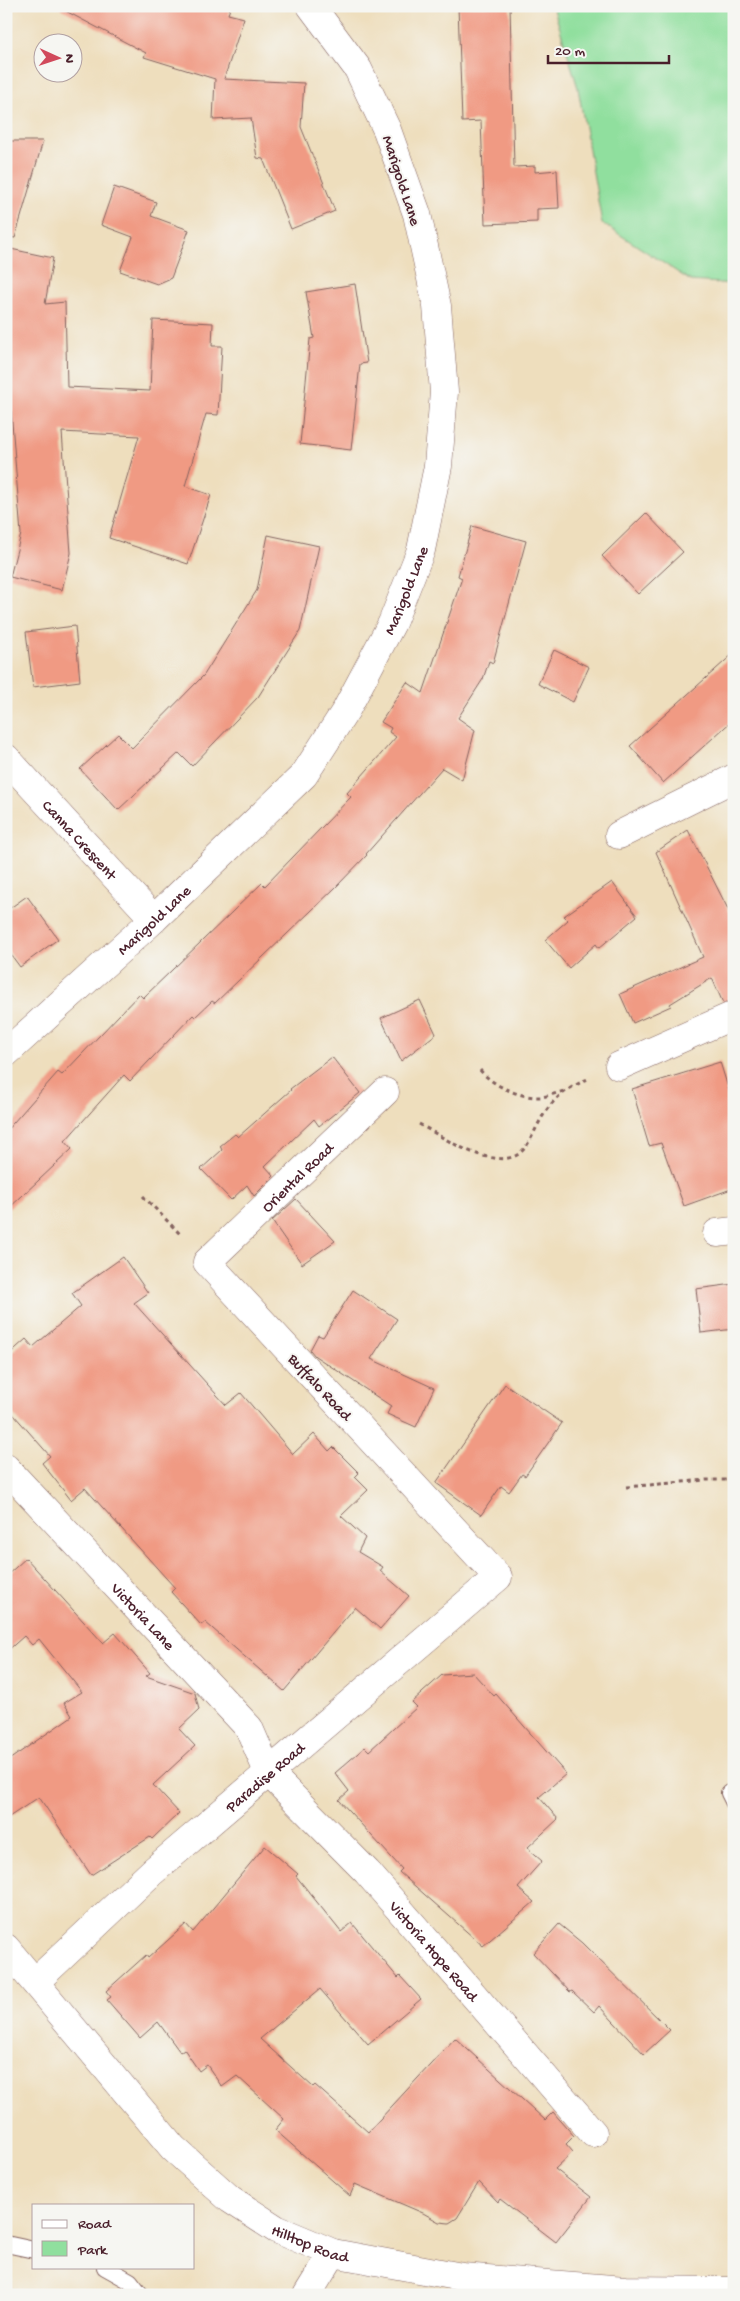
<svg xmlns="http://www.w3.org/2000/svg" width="740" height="2301" font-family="'Gochi Hand',sans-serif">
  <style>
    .green { fill: #90df9e; stroke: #6d7f64 }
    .building { fill: #f09a83 }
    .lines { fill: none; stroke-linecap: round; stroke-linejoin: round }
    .lane-casing { stroke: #83625e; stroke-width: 18 }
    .street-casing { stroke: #83625e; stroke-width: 29 }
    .path { stroke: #83625e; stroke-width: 3; stroke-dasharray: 4 4; stroke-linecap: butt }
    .lane { stroke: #fff; stroke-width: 16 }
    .street { stroke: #fff; stroke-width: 28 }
    .labels { text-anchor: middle; stroke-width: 4; stroke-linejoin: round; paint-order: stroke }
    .street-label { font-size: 16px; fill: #4a1f2b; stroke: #f6f6f2 }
  </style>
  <rect width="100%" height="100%" fill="#f6f6f2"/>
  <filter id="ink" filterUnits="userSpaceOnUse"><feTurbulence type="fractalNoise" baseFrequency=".02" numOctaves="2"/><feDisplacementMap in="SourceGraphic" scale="10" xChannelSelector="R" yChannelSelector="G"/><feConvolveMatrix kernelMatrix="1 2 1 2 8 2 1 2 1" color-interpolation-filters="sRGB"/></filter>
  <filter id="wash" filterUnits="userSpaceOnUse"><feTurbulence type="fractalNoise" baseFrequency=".0096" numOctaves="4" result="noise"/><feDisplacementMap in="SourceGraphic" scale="20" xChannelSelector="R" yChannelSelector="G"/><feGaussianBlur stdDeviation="1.12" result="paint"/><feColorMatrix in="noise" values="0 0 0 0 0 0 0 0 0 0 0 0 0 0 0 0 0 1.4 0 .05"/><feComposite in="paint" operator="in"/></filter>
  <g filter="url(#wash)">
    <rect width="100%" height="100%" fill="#eedebd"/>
    <polygon class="green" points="553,6 734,6 734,284 691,281 602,223 578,88"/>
    <g id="blocks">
      <g class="building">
        <polygon points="56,6 231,6 228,14 244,18 224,79 304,83 301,127 335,211 291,229 263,159 257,158 251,118 213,120 215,79 144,57 146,53"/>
        <polygon points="458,6 510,6 514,167 535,166 535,172 557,170 559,208 537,209 537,222 485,224 481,121 462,122"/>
        <polygon points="6,141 43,141 15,238 6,237"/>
        <polygon points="114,187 156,202 151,216 189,230 171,278 157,284 120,271 133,237 101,225"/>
        <polygon points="6,248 53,258 45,304 65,302 67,387 150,391 153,320 213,323 212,346 222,346 218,415 206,414 185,486 211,495 188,564 109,538 139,436 62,432 71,553 62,590 10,577 21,534 11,410 6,410"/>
        <polygon points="355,284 367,363 360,364 351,450 300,444 310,339 314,338 306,292"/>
        <polygon points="646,513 683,552 638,594 602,556"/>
        <polygon points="472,526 526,541 493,663 489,661 483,679 458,718 475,730 462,780 442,768 366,854 367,855 335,888 215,1003 212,1001 195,1017 193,1015 130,1081 124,1075 65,1141 72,1149 6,1211 6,1131 58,1072 62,1075 139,994 143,998 262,883 265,886 351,797 347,793 396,737 389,732 391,728 381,722 407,682 423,693 462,578 458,576"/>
        <polygon points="268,535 319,546 300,631 258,697 192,766 179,753 118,810 80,769 118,734 132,748 204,675 257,590"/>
        <polygon points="75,626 80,681 33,687 26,632"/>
        <polygon points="554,650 589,667 573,702 538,684"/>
        <polygon points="734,653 734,719 663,783 630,746"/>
        <polygon points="688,830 734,921 734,1000 723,1003 712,978 670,1004 671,1006 633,1023 620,994 703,957 656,852"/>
        <polygon points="612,882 637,916 599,948 596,944 569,968 545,940 568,920 564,916"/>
        <polygon points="27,896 58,939 20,967 6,948 6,911"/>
        <polygon points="420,1000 436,1034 401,1061 381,1018"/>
        <polygon points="332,1057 360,1093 319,1126 314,1119 265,1166 274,1176 254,1196 247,1185 231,1200 201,1169 222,1150 220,1146 235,1134 238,1137 291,1090 290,1089"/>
        <polygon points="720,1062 734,1107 734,1188 684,1206 661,1143 649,1146 632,1089"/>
        <polygon points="296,1199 335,1241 302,1264 272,1221"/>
        <polygon points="123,1257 148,1293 134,1303 226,1405 241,1393 293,1454 314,1434 329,1451 333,1447 359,1473 355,1477 368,1490 341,1516 365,1538 358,1552 383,1567 380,1571 409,1596 380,1629 355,1607 284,1691 205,1622 201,1625 171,1592 175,1588 85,1488 71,1500 42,1463 50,1456 6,1406 6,1357 26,1339 33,1347 81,1306 72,1293"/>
        <polygon points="734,1284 734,1329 701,1333 696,1289"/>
        <polygon points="353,1290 397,1319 371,1359 434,1388 416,1427 387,1414 391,1406 315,1356 310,1350 318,1335 323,1337"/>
        <polygon points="505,1384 562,1423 525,1476 522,1474 509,1492 501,1486 481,1515 436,1483"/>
        <polygon points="26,1558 103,1643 115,1633 150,1673 146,1676 195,1693 199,1710 179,1729 195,1746 153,1785 179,1813 152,1839 150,1837 91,1875 39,1797 6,1819 6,1762 72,1716 64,1703 82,1692 39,1639 32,1645 24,1636 6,1652 6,1576"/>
        <polygon points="473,1673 494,1696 496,1694 566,1774 539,1797 558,1819 527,1848 542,1861 518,1888 534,1902 483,1946 399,1872 402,1869 339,1800 349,1791 335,1773 365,1747 369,1751 417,1707 412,1702 442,1675"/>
        <polygon points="265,1846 298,1874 296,1876 341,1932 352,1923 398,1978 400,1976 421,1999 368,2044 320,1989 260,2039 313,2087 315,2085 368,2132 455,2038 545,2120 553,2112 574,2136 566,2144 573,2152 555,2169 591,2197 556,2242 500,2199 498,2202 479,2182 457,2218 449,2223 439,2222 423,2213 355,2184 350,2196 275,2130 284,2119 237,2076 222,2087 207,2065 199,2071 184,2049 180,2052 158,2022 140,2038 107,2000 111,1997 106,1991 146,1955 148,1958 186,1924 193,1932"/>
        <polygon points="559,1924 582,1943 670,2030 644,2054 599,2006 594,2012 572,1991 570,1992 533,1953"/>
      </g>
    </g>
  </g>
  <g filter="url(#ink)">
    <use href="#blocks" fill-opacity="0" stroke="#83625e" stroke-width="1"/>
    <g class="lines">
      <g class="lane-casing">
        <g id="lane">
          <polyline points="729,1793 734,1803"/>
          <polyline points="6,2244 34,2250"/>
          <polyline points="105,2267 130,2281 141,2295"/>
        </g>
      </g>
      <g class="street-casing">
        <g id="street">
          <path id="s1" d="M6,758L154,919"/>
          <polyline points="619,835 734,778"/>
          <path id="s2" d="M6,1053L154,919L304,775L346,710L392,623L421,550L438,466L444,392L437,306L417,214L387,130L358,69L311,6"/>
          <polyline points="619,1066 734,1015"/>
          <polyline points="717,1233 734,1231"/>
          <path id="s3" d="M6,1468L249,1728L268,1772L367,1872L593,2133"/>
          <path id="s4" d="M6,1948L173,2148L230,2199L276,2229L333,2253L462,2277L625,2290L734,2291"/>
          <path id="s5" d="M35,1982L152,1872L498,1577L207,1262L385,1092"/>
          <polyline points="307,2295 333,2253"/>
        </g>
      </g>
      <g class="path">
        <path d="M480,1070C493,1086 520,1098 541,1097C548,1096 557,1093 564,1091"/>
        <path d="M419,1124C437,1134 460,1149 480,1155C529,1169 526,1140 546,1111C556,1096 572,1086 588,1079"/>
        <polyline points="143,1196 182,1236"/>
        <polyline points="626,1487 706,1480 734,1480"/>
      </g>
      <use href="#lane" class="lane"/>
      <use href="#street" class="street"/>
    </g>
  </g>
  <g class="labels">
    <g class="street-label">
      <text transform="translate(403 180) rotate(72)" y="6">Marigold Lane</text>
      <text dy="6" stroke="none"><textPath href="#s2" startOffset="619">Marigold Lane</textPath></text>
      <text dy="6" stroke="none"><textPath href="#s1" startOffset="110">Canna Crescent</textPath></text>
      <text dy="6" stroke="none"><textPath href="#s2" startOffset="199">Marigold Lane</textPath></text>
      <text dy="6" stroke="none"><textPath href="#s5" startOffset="1168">Oriental Road</textPath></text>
      <text transform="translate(321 1386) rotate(47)" y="6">Buffalo Road</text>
      <text dy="6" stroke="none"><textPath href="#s3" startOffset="202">Victoria Lane</textPath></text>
      <text dy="6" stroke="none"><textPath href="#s5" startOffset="308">Paradise Road</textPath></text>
      <text dy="6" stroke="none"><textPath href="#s3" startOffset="648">Victoria Hope Road</textPath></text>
      <text dy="6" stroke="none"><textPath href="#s4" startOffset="429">Hilltop Road</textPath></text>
    </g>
  </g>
  <rect width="740" height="2301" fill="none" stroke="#f6f6f2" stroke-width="25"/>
  <rect x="32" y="2204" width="162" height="65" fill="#f6f6f2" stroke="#b1a0a2"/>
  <rect x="42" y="2220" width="25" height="8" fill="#ffffff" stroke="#b1a0a2"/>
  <text x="78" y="2228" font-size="15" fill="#4a1f2b">Road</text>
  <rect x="42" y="2241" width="25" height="15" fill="#90df9e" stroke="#b1a0a2"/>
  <text x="78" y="2254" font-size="15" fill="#4a1f2b">Park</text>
  <g transform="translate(58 58) rotate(93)"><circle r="24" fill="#f6f6f2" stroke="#b1a0a2"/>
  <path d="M0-4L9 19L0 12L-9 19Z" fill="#d1495b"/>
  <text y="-8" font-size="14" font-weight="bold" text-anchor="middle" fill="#4a1f2b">N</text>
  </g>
  <path d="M548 55v8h121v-8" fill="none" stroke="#4a1f2b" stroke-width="2.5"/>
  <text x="555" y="55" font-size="15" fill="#4a1f2b" stroke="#f6f6f2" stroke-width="4" paint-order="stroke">20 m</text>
</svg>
